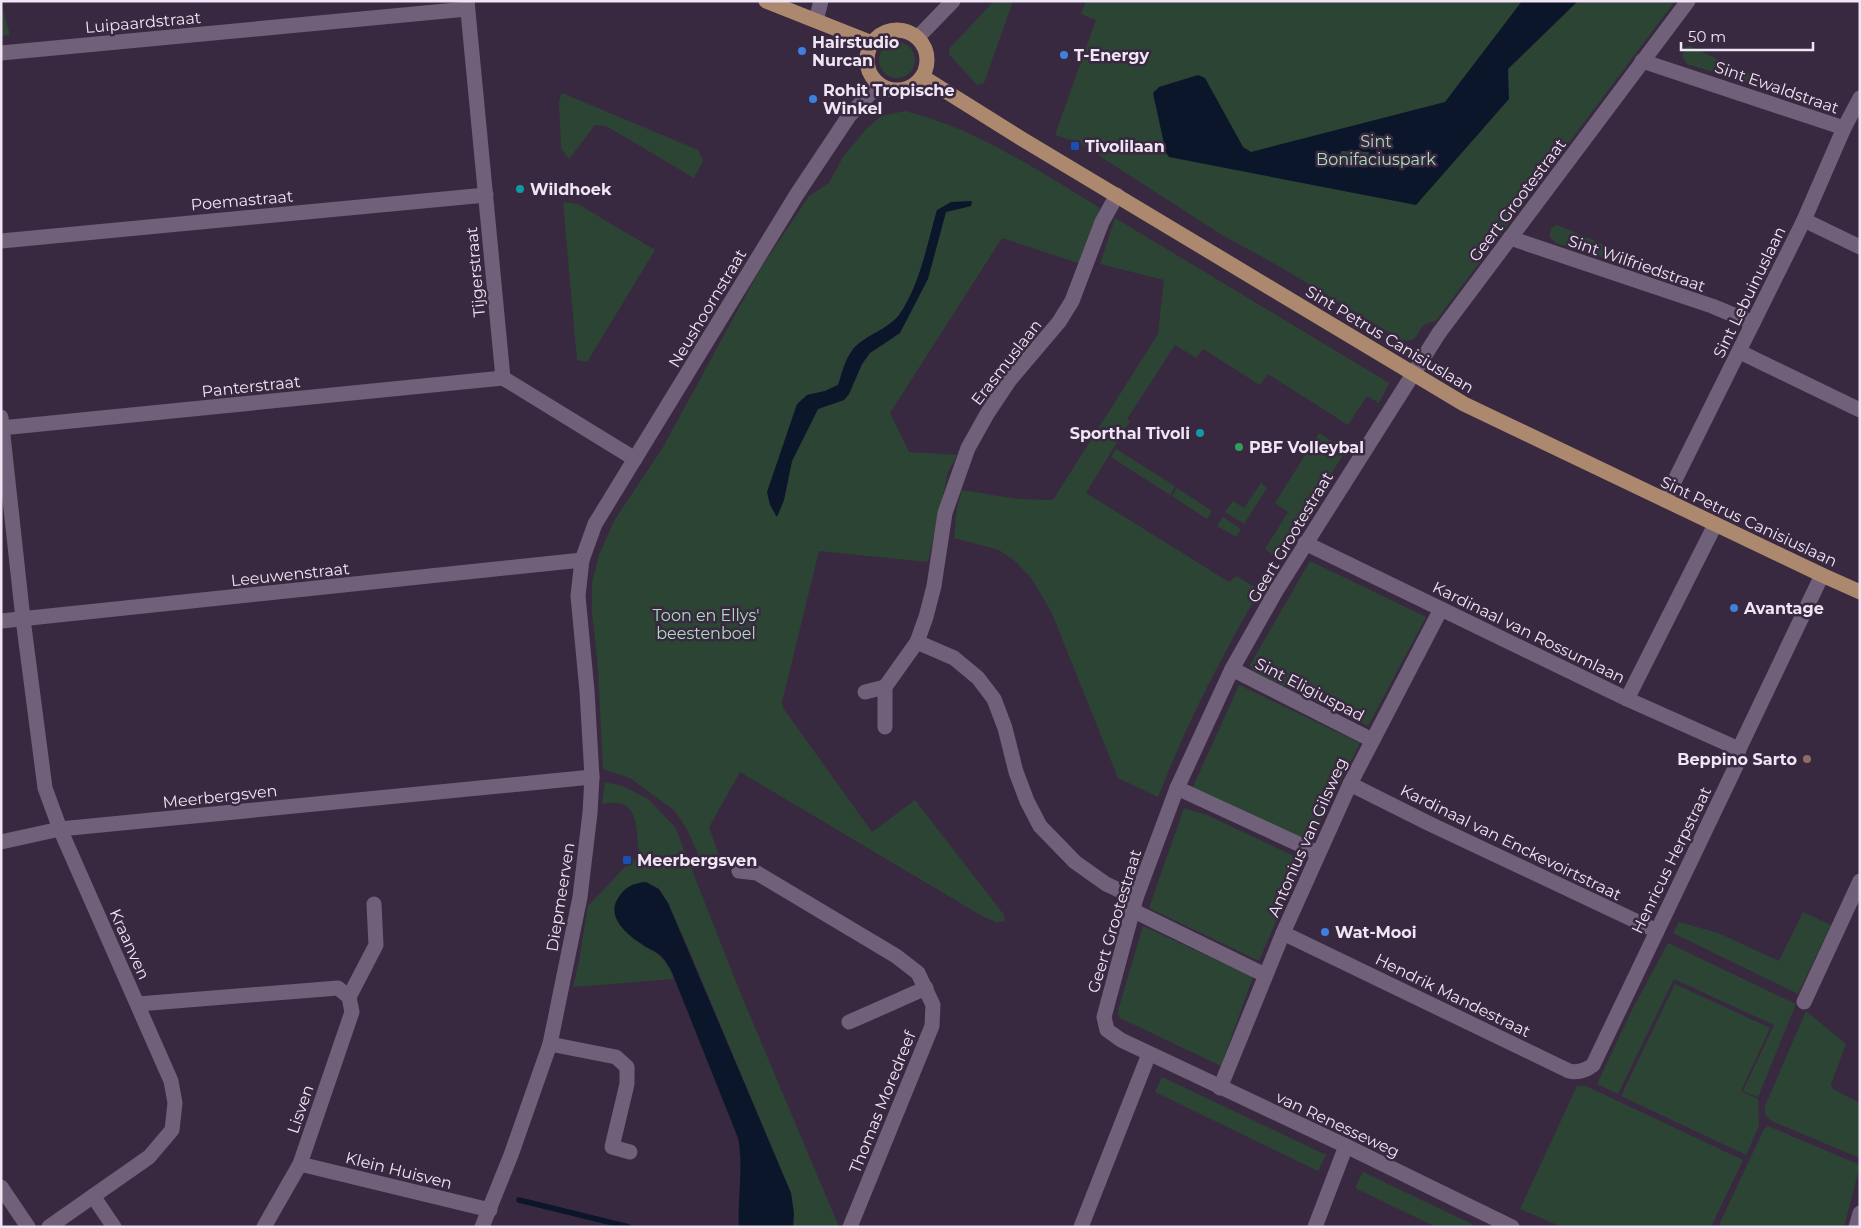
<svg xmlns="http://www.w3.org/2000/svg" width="1861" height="1228" font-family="Montserrat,sans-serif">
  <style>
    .green { fill: #2c4434; fill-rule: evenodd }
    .water { fill: #0c162a; fill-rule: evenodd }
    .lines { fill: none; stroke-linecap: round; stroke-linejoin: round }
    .stream { stroke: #0c162a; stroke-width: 5.5 }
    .minor { stroke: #716079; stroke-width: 15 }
    .major { stroke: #ac896e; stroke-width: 15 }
    .shop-dot { fill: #3f7fe0; stroke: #392940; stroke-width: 2 }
    .transit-dot { fill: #1a4fb4; stroke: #392940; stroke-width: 2 }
    .culture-dot { fill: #0f9aa8; stroke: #392940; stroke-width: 2 }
    .leisure-dot { fill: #2e9e5b; stroke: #392940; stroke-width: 2 }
    .education-dot { fill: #8d6e63; stroke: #392940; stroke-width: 2 }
    .labels { text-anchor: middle; stroke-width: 5; stroke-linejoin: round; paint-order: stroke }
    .street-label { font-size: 16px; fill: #efe5f4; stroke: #392940 }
    .poi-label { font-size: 16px; font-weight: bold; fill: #efe5f4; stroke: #392940; text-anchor: start }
    .park-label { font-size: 16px; fill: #abdfba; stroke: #392940 }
  </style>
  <rect width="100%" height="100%" fill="#392940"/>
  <g class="green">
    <polygon points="994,1 1013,1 984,83 977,85 949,54 949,49"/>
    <path d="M1086,1H1675L1435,322C1432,322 1429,322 1426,324C1416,330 1420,343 1402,340L1277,265L1222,235L1078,142L1055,135L1096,20L1081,14Z"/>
    <polygon points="1,7 2,7 10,35 1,36"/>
    <circle cx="897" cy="60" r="18"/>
    <polygon points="1690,46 1762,80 1763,85 1760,86 1687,64 1682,56 1686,47"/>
    <polygon points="562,93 698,150 703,161 694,178 606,126 595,125 569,159 561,148 559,101"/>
    <path d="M905,111C976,128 1038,171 1100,208L1081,264L1002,238L890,413L909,452L957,455L948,472L928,562L819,551L782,702L783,708L872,832L915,800L1004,915L1005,921L996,922L982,916L740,772L709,827L721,861L704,868L687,829L675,811L630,778L603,769L598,668L592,612V583L599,555L614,521L662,449L759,271L809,196L829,183L843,157L867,128L881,116ZM971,206L946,212L936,245L900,333L870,353L862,364L849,394L844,400L818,409L792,461L784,500L776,517L767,492L807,395L825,391L838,385C842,371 846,354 858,344C870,334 889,328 899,315C920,285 927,245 937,210Z"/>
    <polygon points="563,202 578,204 655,250 587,362 577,360"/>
    <path d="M1115,218L1389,383L1379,403L1367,396L1348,425L1268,374L1260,385L1203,349L1196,358L1175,345L1127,419L1130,421L1086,493L1229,582L1235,577H1238L1260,590C1221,657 1186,725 1158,797L1118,778L1051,611L1031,578L1015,561L999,550L954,538L957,507L962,490L1017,499L1053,500L1158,334L1164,280L1100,264Z"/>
    <path d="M1557,225L1652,265L1653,269L1649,272L1556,243L1550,237C1549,231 1551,227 1557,225Z"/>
    <polygon points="1319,433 1346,450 1278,558 1265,549 1288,512 1275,503"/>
    <polygon points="1116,449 1175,486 1170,495 1111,457"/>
    <polygon points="1261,483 1267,488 1244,524 1225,512 1233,501 1244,508"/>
    <polygon points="1177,488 1212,511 1207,519 1172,496"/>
    <polygon points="1223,517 1241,529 1236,537 1217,526"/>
    <polygon points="1310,561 1426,617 1368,726 1253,671 1250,665"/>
    <polygon points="1239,685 1360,743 1310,842 1192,789"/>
    <path d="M605,782L623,786L648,799L675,827L740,992L839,1227H793L794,1214L791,1193L687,945L668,903L659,889L633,938C653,952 665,954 674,979L573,987L579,961L588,906L627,865L640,857C634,830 643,796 602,804Z"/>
    <polygon points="1184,808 1207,815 1302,860 1259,961 1149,908"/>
    <polygon points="1803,912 1831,925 1798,994 1673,933 1679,922 1718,933 1779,961"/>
    <polygon points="1143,926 1253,977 1221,1066 1120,1018 1118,1014 1119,1007"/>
    <polygon points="1668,943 1796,1004 1758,1097 1743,1091 1774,1025 1674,979 1618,1094 1597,1084 1631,1012"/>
    <polygon points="1675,984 1770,1028 1741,1091 1758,1099 1759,1126 1746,1155 1621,1096"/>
    <path d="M1806,1011L1846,1044L1831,1084L1833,1089L1860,1103V1158L1774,1122C1766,1118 1764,1114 1765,1106Z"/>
    <polygon points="1162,1077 1326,1155 1318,1171 1155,1092"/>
    <polygon points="1577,1086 1586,1086 1743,1160 1711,1227 1562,1227 1520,1209"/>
    <polygon points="1768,1126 1860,1165 1844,1227 1718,1227 1764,1129"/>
    <polygon points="1363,1172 1472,1224 1472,1227 1436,1227 1355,1188"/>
  </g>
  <g class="water">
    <path d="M1522,1H1578L1508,69L1509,99L1416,205L1169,157L1166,153L1153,93L1159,87L1198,75L1205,78L1243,147L1251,152L1445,102ZM1341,151L1369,152L1367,165L1341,164Z"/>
    <path d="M972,201L971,206L946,212L928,279L900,333L870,353L862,364L849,394L844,400L818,409L792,461L784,500L777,517L770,505L767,492L797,404L807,395L825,391L838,385C843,371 846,354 858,344C870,334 889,328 899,315C920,285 927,244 937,210L951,202Z"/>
    <path d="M646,882L659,889L668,903L791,1193L794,1214L793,1227H739C737,1197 744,1168 738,1138L671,970C668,966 666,961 662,957C658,952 651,950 646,947C630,937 605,919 618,898C625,887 633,883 646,882Z"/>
  </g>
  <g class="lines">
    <polyline class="stream" points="519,1200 629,1227"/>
    <g class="minor">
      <polyline points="467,1 503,378"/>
      <polyline points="816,20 821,1"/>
      <polyline points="918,37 953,1"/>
      <polyline points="1,53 467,9"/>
      <polyline points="1642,61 1844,128"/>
      <polyline points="1804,220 1860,247"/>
      <polyline points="1510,238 1712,306 1753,323"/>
      <polyline points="1,241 486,195"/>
      <polyline points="1740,352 1860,410"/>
      <polyline points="503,378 635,459"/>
      <polyline points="1,417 23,619 45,788 60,829 171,1081 175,1103 172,1130 149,1157 49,1227"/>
      <polyline points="1,428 503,378"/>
      <polyline points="1665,500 1804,220 1844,128 1860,98"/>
      <polyline points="1305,543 1627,699 1739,749"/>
      <polyline points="1,621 582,560"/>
      <polyline points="917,642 954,658 978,678 994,699 1005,728 1016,772 1027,801 1040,826 1075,862 1106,884 1136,898"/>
      <polyline points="1232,669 1372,740"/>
      <polyline points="865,692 885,687"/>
      <polyline points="1627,699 1715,525"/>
      <polyline points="885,727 885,687 917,642 926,617 934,586 945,513 968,448 987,414 1009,381 1059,322 1072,301 1102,222 1117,195"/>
      <polyline points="1350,784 1430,824 1657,931"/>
      <polyline points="1177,788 1318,853"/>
      <polyline points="1,842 60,829 592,777"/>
      <polyline points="739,871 757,873 896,956 918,973 933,1005 932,1026 850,1227"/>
      <polyline points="1132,910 1265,975"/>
      <path d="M1283,933L1569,1071C1578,1073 1585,1071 1593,1065L1736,766L1739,749L1822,575"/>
      <polyline points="349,997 376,945 374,904"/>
      <polyline points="1804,1002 1860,881"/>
      <polyline points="138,1004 338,988 349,997 352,1012 300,1164 264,1227"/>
      <polyline points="849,1022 926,988"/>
      <polyline points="550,1044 616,1057 627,1067 627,1084 612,1147 630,1152"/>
      <polyline points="1220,1088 1283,933 1350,784 1441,609"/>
      <polyline points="300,1164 490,1210"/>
      <polyline points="1,1187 28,1227"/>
      <polyline points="93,1196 114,1227"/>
      <polyline points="482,1227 511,1155 550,1044 580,897 590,813 592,777 587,691 578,596 582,560 595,524 797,194 849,116 879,84"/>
      <polyline points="1081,1227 1149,1054"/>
      <polyline points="1315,1227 1346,1146"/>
      <polyline points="1512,1227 1346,1146 1121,1040 1107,1030 1104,1017 1136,898 1177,788 1232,669 1276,591 1439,333 1688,1"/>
      <polyline points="1856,1227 1860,1213"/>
    </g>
    <g class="major">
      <polyline points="766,1 872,43"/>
      <circle cx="897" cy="60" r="30"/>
      <polyline points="923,77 1022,139 1464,404 1822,575 1860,592"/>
    </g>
  </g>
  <g class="shop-dot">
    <circle cx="802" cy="51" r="5"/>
    <circle cx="1064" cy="55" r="5"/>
    <circle cx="813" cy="99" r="5"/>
    <circle cx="1734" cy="608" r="5"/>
    <circle cx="1325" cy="932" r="5"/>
  </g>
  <g class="transit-dot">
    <rect x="1070" y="141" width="10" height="10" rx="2.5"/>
    <rect x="622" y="855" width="10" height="10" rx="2.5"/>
  </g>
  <g class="culture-dot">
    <circle cx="520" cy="189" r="5"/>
    <circle cx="1200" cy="433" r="5"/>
  </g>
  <circle class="leisure-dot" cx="1239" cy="447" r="5"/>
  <circle class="education-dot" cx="1807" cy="759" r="5"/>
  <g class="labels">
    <g class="street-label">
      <text transform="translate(143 22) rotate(-5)" y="6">Luipaardstraat</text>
      <text transform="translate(1777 87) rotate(19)" y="6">Sint Ewaldstraat</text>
      <text transform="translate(242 200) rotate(-5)" y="6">Poemastraat</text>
      <text transform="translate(1517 200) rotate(-53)" y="6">Geert Grootestraat</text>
      <text transform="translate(1637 263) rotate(19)" y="6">Sint Wilfriedstraat</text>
      <text transform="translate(475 272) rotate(-95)" y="6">Tijgerstraat</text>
      <text transform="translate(1749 292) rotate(-64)" y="6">Sint Lebuinuslaan</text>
      <text transform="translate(707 308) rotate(-59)" y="6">Neushoornstraat</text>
      <text transform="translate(1390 339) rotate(31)" y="6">Sint Petrus Canisiuslaan</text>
      <text transform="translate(1006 362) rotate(-52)" y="6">Erasmuslaan</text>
      <text transform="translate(251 386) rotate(-6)" y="6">Panterstraat</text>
      <text transform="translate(1749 521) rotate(25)" y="6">Sint Petrus Canisiuslaan</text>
      <text transform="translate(1290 537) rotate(-59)" y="6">Geert Grootestraat</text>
      <text transform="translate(290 574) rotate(-6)" y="6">Leeuwenstraat</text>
      <text transform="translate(1529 632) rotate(26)" y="6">Kardinaal van Rossumlaan</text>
      <text transform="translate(1310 689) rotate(27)" y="6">Sint Eligiuspad</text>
      <text transform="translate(220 796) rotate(-6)" y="6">Meerbergsven</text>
      <text transform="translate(1307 837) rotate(-66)" y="6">Antonius van Gilsweg</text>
      <text transform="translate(1511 842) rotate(26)" y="6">Kardinaal van Enckevoirtstraat</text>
      <text transform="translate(1671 860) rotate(-64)" y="6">Henricus Herpstraat</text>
      <text transform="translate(560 897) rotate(-81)" y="6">Diepmeerven</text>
      <text transform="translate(1114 921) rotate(-73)" y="6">Geert Grootestraat</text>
      <text transform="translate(130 944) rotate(66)" y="6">Kraanven</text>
      <text transform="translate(1453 995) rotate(26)" y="6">Hendrik Mandestraat</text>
      <text transform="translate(882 1102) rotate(-68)" y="6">Thomas Moredreef</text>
      <text transform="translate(300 1109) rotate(-71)" y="6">Lisven</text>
      <text transform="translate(1338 1124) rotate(25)" y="6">van Renesseweg</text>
      <text transform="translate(399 1170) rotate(14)" y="6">Klein Huisven</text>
    </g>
    <g class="poi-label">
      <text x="812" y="48">Hairstudio<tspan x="812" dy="18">Nurcan</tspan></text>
      <text x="1074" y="61">T-Energy</text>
      <text x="823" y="96">Rohit Tropische<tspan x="823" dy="18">Winkel</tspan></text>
      <text x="1085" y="152">Tivolilaan</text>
      <text x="530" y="195">Wildhoek</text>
      <text x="1190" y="439" text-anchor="end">Sporthal Tivoli</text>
      <text x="1249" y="453">PBF Volleybal</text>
      <text x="1744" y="614">Avantage</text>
      <text x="1797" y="765" text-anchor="end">Beppino Sarto</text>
      <text x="637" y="866">Meerbergsven</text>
      <text x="1335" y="938">Wat-Mooi</text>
    </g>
    <g class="park-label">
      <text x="1376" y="147">Sint<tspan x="1376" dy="18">Bonifaciuspark</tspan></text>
      <text x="706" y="621">Toon en Ellys'<tspan x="706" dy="18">beestenboel</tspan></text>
    </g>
  </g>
  <rect width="1861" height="1228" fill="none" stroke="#efe5f4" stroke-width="5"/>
  <path d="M1681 42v8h132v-8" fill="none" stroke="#efe5f4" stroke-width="2.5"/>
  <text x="1688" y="42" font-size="15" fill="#efe5f4" stroke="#392940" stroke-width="4" paint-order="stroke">50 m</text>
</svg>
